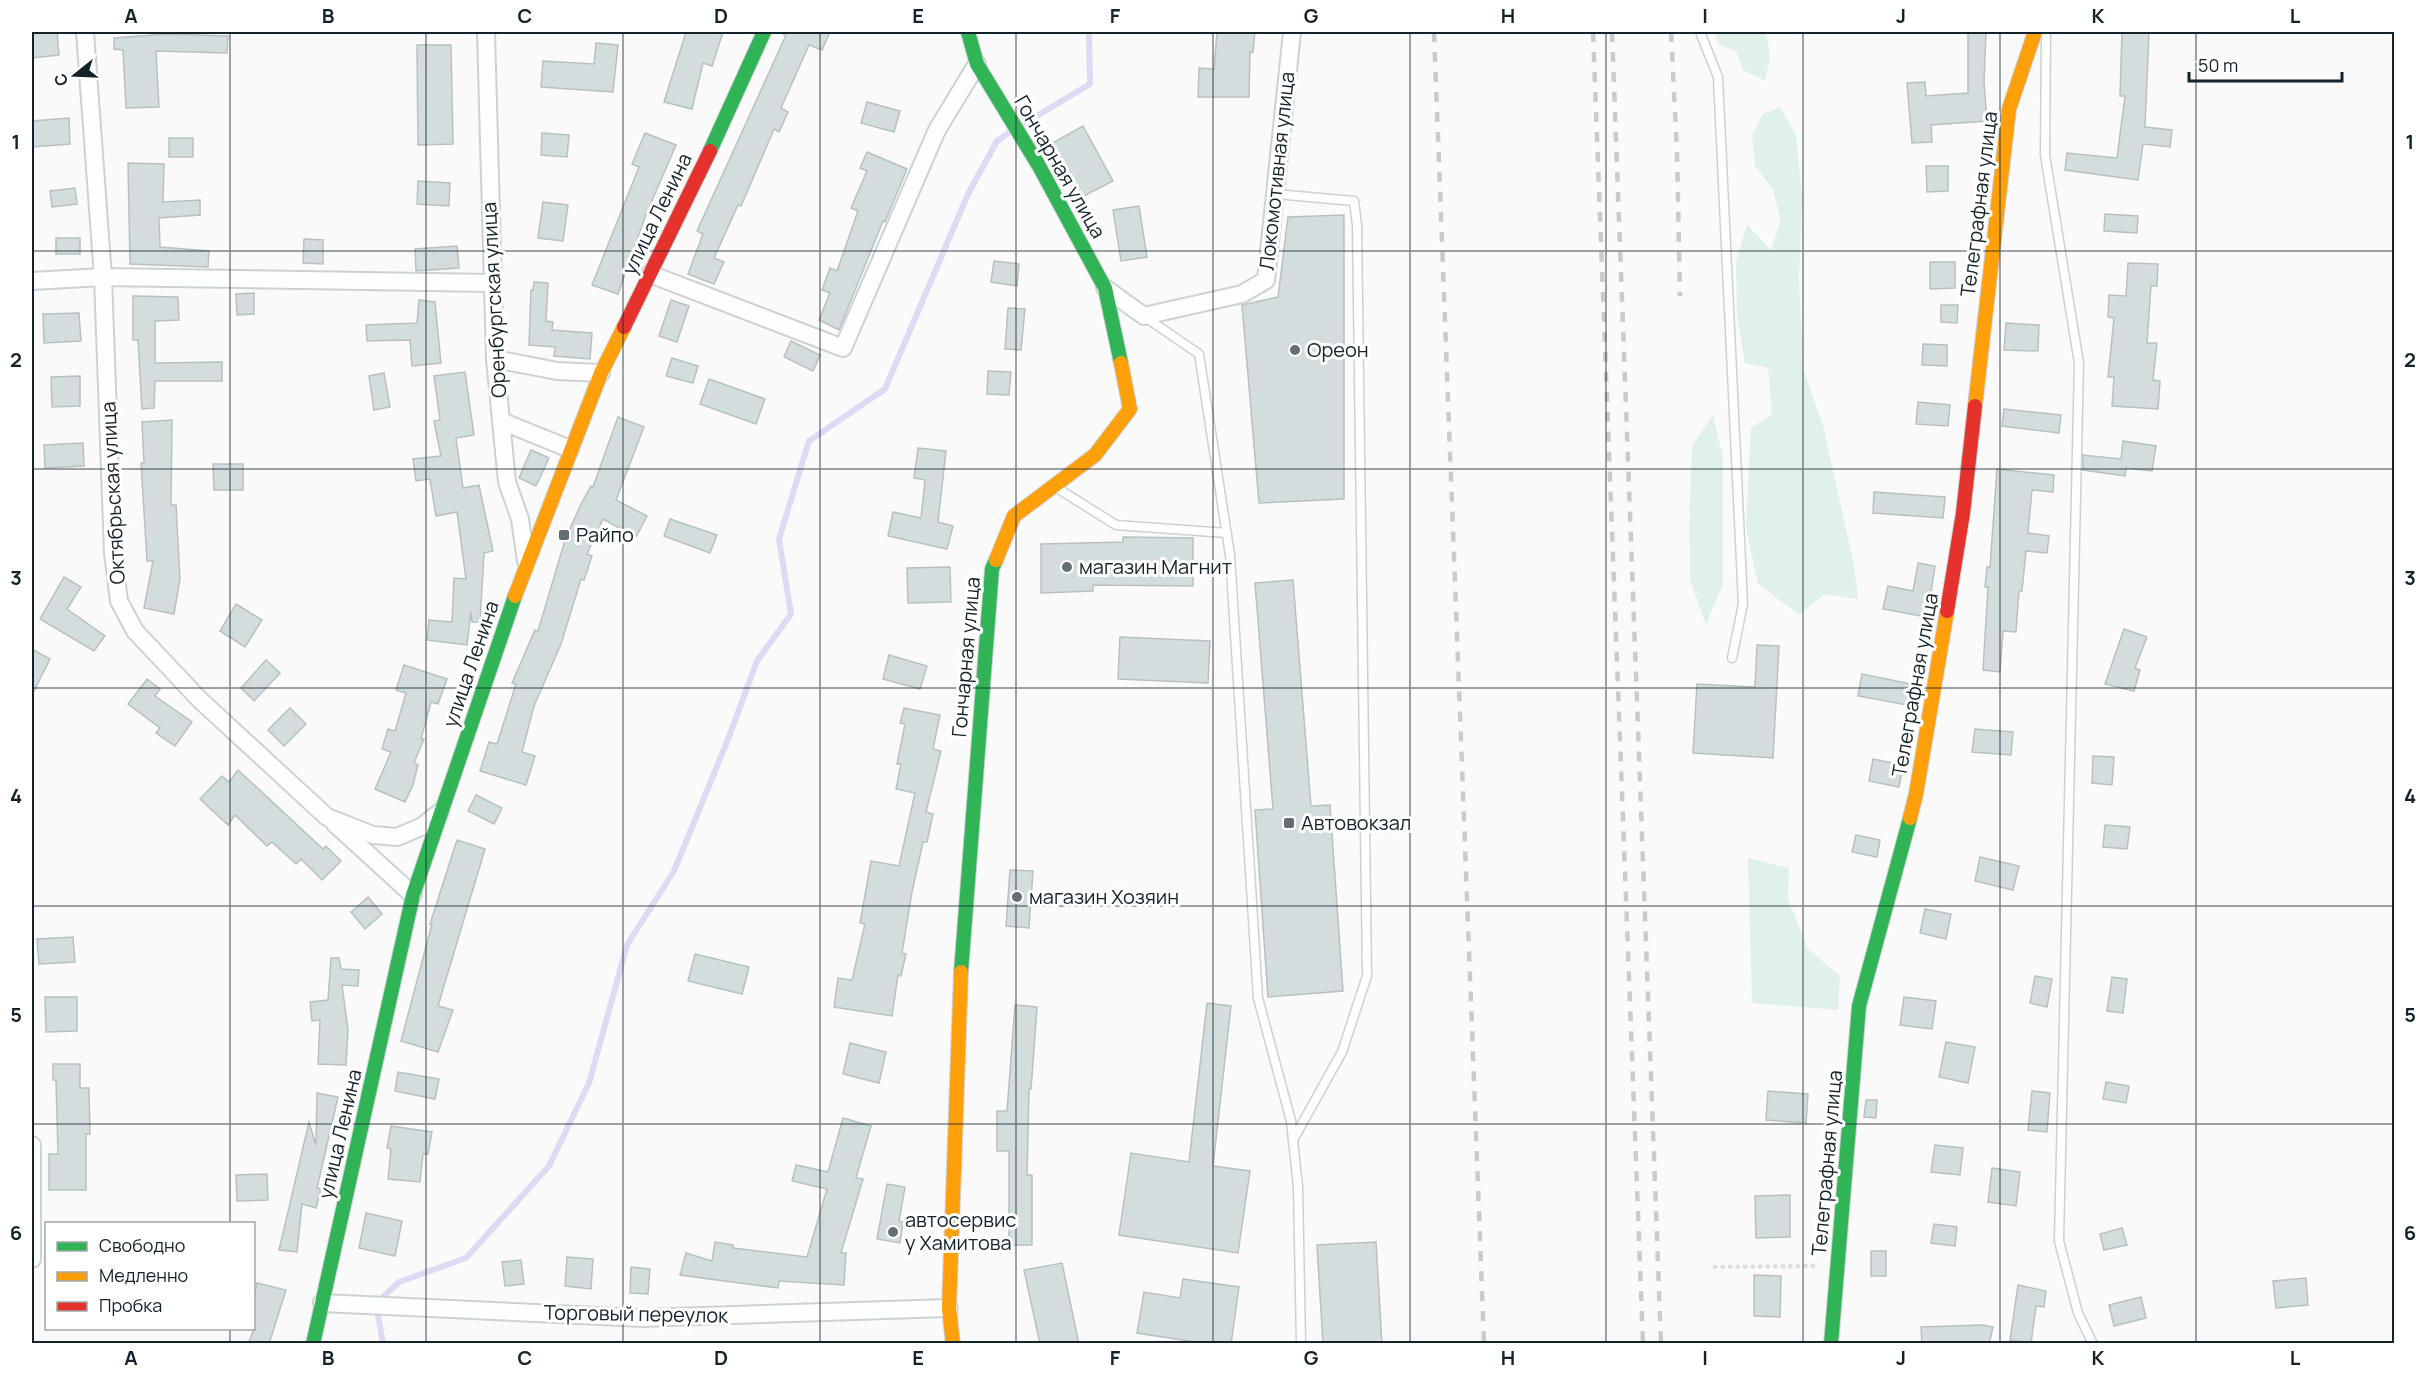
<svg xmlns="http://www.w3.org/2000/svg" width="2426" height="1375" font-family="Manrope,sans-serif">
  <style>
    .green { fill: #dff1e8 }
    .lines { fill: none; stroke-linecap: round; stroke-linejoin: round }
    .stream { stroke: #e1d8f4; stroke-width: 6 }
    .building { fill: #d4dddd; stroke: #b8c1c1; stroke-width: 1.5 }
    .lane-casing { stroke: #cbd2d6; stroke-width: 11 }
    .street-casing { stroke: #cbd2d6; stroke-width: 20 }
    .fast-casing { stroke: #cbd2d6; stroke-width: 16 }
    .slow-casing { stroke: #cbd2d6; stroke-width: 16 }
    .jam-casing { stroke: #cbd2d6; stroke-width: 16 }
    .path { stroke: #dddedf; stroke-width: 4; stroke-dasharray: 4.5 3; stroke-linecap: butt }
    .lane { stroke: #fefefe; stroke-width: 8 }
    .street { stroke: #fefefe; stroke-width: 16 }
    .fast { stroke: #30b455; stroke-width: 14 }
    .slow { stroke: #ff9f0a; stroke-width: 14 }
    .jam { stroke: #e5322d; stroke-width: 14 }
    .rail { stroke: #cacbcc; stroke-width: 4.5; stroke-dasharray: 10 10; stroke-linecap: butt }
    .grid { fill: none; stroke: #14232a; stroke-width: 1.5; stroke-opacity: 0.55 }
    .poi-dot { fill: #646e73; stroke: #fff; stroke-width: 2 }
    .labels { text-anchor: middle; stroke-width: 6; stroke-linejoin: round; paint-order: stroke }
    .street-label { font-size: 20px; fill: #14232a; stroke: #fff }
    .poi-label { font-size: 20px; fill: #14232a; stroke: #fff; text-anchor: start }
    .neatline { fill: none; stroke: #14232a; stroke-width: 2 }
    .grid-label { font-size: 20px; text-anchor: middle; font-weight: bold; fill: #14232a }
  </style>
  <rect width="100%" height="100%" fill="#fafafa"/>
  <g class="green">
    <polygon points="1715,32 1766,32 1770,57 1765,81 1743,70 1736,51 1719,45"/>
    <polygon points="1780,107 1796,135 1802,197 1799,279 1803,369 1823,425 1854,565 1858,599 1824,594 1799,615 1758,584 1746,528 1751,428 1772,414 1768,368 1745,363 1737,316 1736,261 1747,225 1771,250 1781,220 1773,190 1755,166 1752,135 1763,114"/>
    <polygon points="1713,415 1723,457 1723,584 1706,625 1690,579 1689,527 1692,446"/>
    <polygon points="1748,858 1789,868 1788,899 1808,949 1840,976 1838,1010 1752,1003"/>
  </g>
  <g class="lines">
    <g class="stream">
      <polyline points="1020,126 1090,84 1089,32"/>
      <polyline points="384,1296 399,1282 466,1258 549,1166 589,1083 627,945 674,871 727,742 757,661 791,614 779,539 809,441 885,389 968,194 997,141 1011,131"/>
      <polyline points="378,1315 383,1344"/>
    </g>
  </g>
  <g class="building">
    <polygon points="32,32 57,32 59,55 32,58"/>
    <polygon points="686,32 723,32 712,66 703,63 692,109 664,102"/>
    <polygon points="779,32 830,32 822,50 809,45 781,108 788,112 779,132 774,129 741,206 738,205 714,258 724,262 714,284 688,274 703,234 697,231 786,35"/>
    <polygon points="1217,32 1255,32 1253,52 1250,52 1249,97 1198,97 1199,68 1214,69"/>
    <polygon points="1968,32 1986,32 1984,82 1987,121 1931,125 1932,142 1912,143 1907,83 1925,82 1926,96 1968,93"/>
    <polygon points="2122,32 2149,32 2145,127 2172,130 2170,147 2143,144 2138,180 2065,170 2067,153 2117,158 2125,96 2120,96"/>
    <polygon points="165,34 228,36 227,53 156,51 159,107 126,108 123,50 114,49 114,38"/>
    <polygon points="596,43 618,45 613,92 541,87 543,61 594,64"/>
    <polygon points="417,45 451,45 453,144 418,145"/>
    <polygon points="867,102 900,111 894,132 861,123"/>
    <polygon points="69,118 70,144 33,147 32,121"/>
    <polygon points="1083,126 1113,181 1078,199 1049,145"/>
    <polygon points="542,133 569,135 567,157 541,155"/>
    <polygon points="645,133 676,145 645,217 618,294 592,285 639,167 632,164"/>
    <rect x="169" y="138" width="24" height="19"/>
    <polygon points="867,152 907,169 885,222 883,221 839,330 819,320 830,293 822,290 830,268 837,271 858,211 851,208 867,171 860,168"/>
    <polygon points="128,163 164,164 163,202 200,200 200,215 159,218 160,247 209,251 208,267 130,264"/>
    <polygon points="1926,166 1948,166 1948,191 1927,192"/>
    <polygon points="418,181 450,183 449,206 417,204"/>
    <polygon points="75,188 77,204 52,207 50,191"/>
    <polygon points="543,202 568,205 563,241 538,238"/>
    <polygon points="1139,206 1147,257 1121,261 1113,210"/>
    <polygon points="2105,214 2138,216 2137,233 2104,231"/>
    <polygon points="1344,215 1344,499 1259,503 1242,305 1278,297 1288,217"/>
    <rect x="56" y="238" width="24" height="16"/>
    <polygon points="304,239 323,240 323,264 303,263"/>
    <polygon points="457,246 459,268 416,271 415,249"/>
    <polygon points="994,261 1019,264 1017,286 991,282"/>
    <polygon points="1930,262 1955,262 1955,288 1930,289"/>
    <polygon points="2128,263 2158,264 2157,286 2151,286 2147,343 2157,343 2153,380 2160,381 2158,409 2112,406 2114,377 2108,377 2114,318 2108,317 2109,295 2126,296"/>
    <polygon points="534,282 548,283 546,321 553,322 552,330 592,333 590,359 554,356 555,347 529,345 531,290 533,290"/>
    <polygon points="254,293 254,314 237,315 236,294"/>
    <polygon points="133,296 178,297 179,320 155,321 155,363 222,362 222,381 155,381 154,408 142,409 138,340 133,340"/>
    <polygon points="419,300 435,302 441,363 412,366 410,340 367,341 366,325 417,323"/>
    <polygon points="671,300 689,306 677,342 659,336"/>
    <polygon points="1941,305 1958,305 1957,323 1941,322"/>
    <polygon points="1008,308 1025,309 1021,350 1005,349"/>
    <polygon points="79,313 81,341 44,343 43,314"/>
    <polygon points="2006,323 2039,325 2038,351 2004,350"/>
    <polygon points="791,341 820,355 813,371 784,357"/>
    <polygon points="1923,344 1947,345 1947,366 1922,365"/>
    <polygon points="672,358 698,366 693,383 666,376"/>
    <polygon points="988,371 1011,372 1009,395 987,394"/>
    <polygon points="465,372 474,435 456,438 463,488 479,485 493,551 484,553 480,622 472,622 471,612 467,645 427,640 429,620 452,622 454,578 466,579 457,512 436,516 430,479 416,481 413,459 441,456 434,421 440,420 434,376"/>
    <polygon points="384,373 390,407 374,410 369,376"/>
    <polygon points="80,376 80,406 52,407 51,377"/>
    <polygon points="709,379 765,399 756,424 700,404"/>
    <polygon points="1918,402 1950,405 1948,426 1916,424"/>
    <polygon points="2004,409 2061,415 2059,433 2002,426"/>
    <polygon points="618,417 644,427 616,500 647,516 636,537 603,519 587,554 592,556 584,580 581,579 561,644 534,706 522,752 535,756 526,785 480,771 489,742 497,744 516,684 512,683 535,630 538,631 566,537 582,502 591,486 593,487"/>
    <polygon points="172,420 171,505 176,505 180,579 174,614 144,608 153,561 147,561 141,463 144,463 142,422"/>
    <polygon points="2123,441 2156,446 2152,471 2126,468 2125,476 2083,470 2083,455 2121,459"/>
    <polygon points="83,443 84,466 45,468 44,445"/>
    <polygon points="918,448 946,451 938,522 953,526 947,549 888,536 893,512 921,518 925,480 914,478"/>
    <polygon points="531,450 549,458 536,486 519,478"/>
    <polygon points="213,464 243,464 243,490 214,490"/>
    <polygon points="1997,469 2054,475 2053,492 2032,490 2028,533 2049,536 2047,553 2026,551 2022,591 2019,591 2016,632 2003,631 2000,672 1983,670 1988,587 1985,587 1987,567 1990,567"/>
    <polygon points="1874,492 1945,497 1943,518 1873,513"/>
    <polygon points="670,519 717,535 710,553 664,536"/>
    <polygon points="1123,537 1193,538 1193,586 1093,585 1093,591 1041,593 1041,544 1123,542"/>
    <polygon points="1918,563 1935,566 1927,617 1883,609 1888,586 1913,591"/>
    <polygon points="950,567 951,602 908,603 907,568"/>
    <polygon points="64,577 81,587 67,609 105,636 94,651 40,619"/>
    <polygon points="1293,580 1311,806 1330,805 1343,991 1268,997 1255,810 1273,809 1255,583"/>
    <polygon points="236,604 262,620 245,647 220,631"/>
    <polygon points="2124,629 2147,637 2135,668 2140,670 2134,691 2105,684"/>
    <polygon points="1120,637 1210,641 1208,683 1118,679"/>
    <polygon points="1757,645 1779,646 1773,758 1693,753 1697,684 1755,687"/>
    <polygon points="32,649 50,659 32,695"/>
    <polygon points="889,655 927,666 920,689 883,679"/>
    <polygon points="266,660 280,673 254,701 241,688"/>
    <polygon points="404,665 447,679 438,704 431,702 421,739 424,739 414,763 418,765 413,785 405,802 375,789 391,752 382,749 388,729 395,731 406,693 396,690"/>
    <polygon points="1862,674 1916,685 1912,706 1858,696"/>
    <polygon points="147,679 160,689 155,696 192,722 175,746 156,733 160,728 128,704"/>
    <polygon points="290,708 306,724 284,746 268,730"/>
    <polygon points="904,708 940,715 933,749 941,751 926,812 933,814 927,842 923,842 912,892 902,953 906,954 901,976 898,975 892,1016 834,1007 838,978 852,980 865,924 860,923 871,861 899,866 915,793 896,789 901,764 897,764 905,724 900,723"/>
    <polygon points="1975,729 2013,732 2011,755 1972,752"/>
    <polygon points="2093,756 2114,757 2112,785 2092,783"/>
    <polygon points="1873,759 1903,765 1899,787 1869,781"/>
    <polygon points="238,770 323,849 326,846 341,861 322,880 301,859 296,864 272,842 267,846 235,815 228,825 200,799 222,776 229,782"/>
    <polygon points="476,795 502,808 494,824 468,811"/>
    <polygon points="2105,825 2130,827 2127,849 2103,847"/>
    <polygon points="1856,835 1880,840 1877,857 1852,852"/>
    <polygon points="457,840 485,849 438,1006 453,1010 438,1052 401,1041 432,924 430,924"/>
    <polygon points="1980,857 2019,866 2013,890 1975,881"/>
    <polygon points="1010,870 1033,871 1029,928 1006,926"/>
    <polygon points="368,897 382,914 365,929 351,912"/>
    <polygon points="1925,909 1951,914 1946,939 1920,933"/>
    <polygon points="73,937 75,962 39,964 37,939"/>
    <polygon points="695,954 749,967 742,994 688,981"/>
    <polygon points="331,958 339,958 341,969 359,970 358,986 342,985 348,1030 346,1065 318,1064 320,1020 312,1021 310,1002 328,1000"/>
    <polygon points="2035,976 2052,979 2047,1007 2030,1003"/>
    <polygon points="2112,977 2127,979 2123,1013 2107,1011"/>
    <polygon points="45,997 77,997 77,1031 46,1032"/>
    <polygon points="1904,997 1936,1001 1932,1029 1900,1025"/>
    <polygon points="1207,1003 1231,1006 1213,1166 1250,1171 1238,1253 1119,1235 1131,1153 1189,1162"/>
    <polygon points="1015,1005 1037,1007 1031,1089 1029,1089 1027,1175 1032,1175 1032,1245 1009,1245 1009,1151 997,1151 997,1111 1007,1111"/>
    <polygon points="1946,1042 1975,1047 1968,1083 1939,1077"/>
    <polygon points="850,1043 886,1052 879,1083 843,1074"/>
    <polygon points="53,1064 80,1064 80,1088 89,1088 90,1134 86,1134 86,1190 49,1190 49,1154 58,1154 56,1080 53,1080"/>
    <polygon points="398,1072 439,1079 435,1099 395,1091"/>
    <polygon points="2106,1082 2129,1086 2126,1103 2103,1099"/>
    <polygon points="1768,1091 1808,1094 1806,1123 1766,1120"/>
    <polygon points="2032,1091 2050,1093 2047,1132 2028,1130"/>
    <polygon points="317,1093 338,1097 317,1188 321,1189 316,1208 302,1204 297,1252 279,1250 309,1122 316,1145"/>
    <polygon points="1866,1100 1877,1100 1876,1118 1864,1117"/>
    <polygon points="843,1118 871,1126 856,1178 863,1179 841,1253 846,1253 844,1285 779,1281 778,1288 680,1275 686,1253 712,1261 715,1242 733,1245 733,1248 807,1257 827,1189 792,1181 796,1165 828,1172"/>
    <polygon points="391,1126 432,1132 428,1154 423,1154 420,1182 388,1179 391,1149 387,1148"/>
    <polygon points="1935,1145 1963,1148 1960,1175 1931,1172"/>
    <polygon points="1992,1168 2020,1172 2016,1206 1988,1202"/>
    <polygon points="267,1174 268,1200 237,1201 236,1175"/>
    <polygon points="887,1184 905,1187 899,1221 903,1222 900,1243 877,1239"/>
    <polygon points="1790,1195 1790,1237 1756,1238 1755,1196"/>
    <polygon points="366,1213 402,1221 395,1256 359,1248"/>
    <polygon points="1934,1224 1957,1227 1955,1246 1931,1243"/>
    <polygon points="2122,1228 2127,1245 2104,1250 2100,1234"/>
    <polygon points="1376,1242 1382,1344 1323,1344 1317,1245"/>
    <rect x="1871" y="1251" width="15" height="25"/>
    <polygon points="567,1257 593,1259 591,1289 565,1286"/>
    <polygon points="521,1260 524,1284 505,1286 502,1262"/>
    <polygon points="1062,1263 1079,1344 1040,1344 1024,1270"/>
    <polygon points="631,1267 650,1269 648,1294 630,1293"/>
    <polygon points="1754,1275 1781,1276 1780,1317 1754,1316"/>
    <polygon points="2306,1278 2308,1305 2276,1308 2273,1281"/>
    <polygon points="1183,1279 1239,1287 1231,1344 1209,1344 1137,1333 1144,1292 1180,1298"/>
    <polygon points="257,1283 286,1290 269,1344 248,1344 254,1329 254,1298"/>
    <polygon points="2018,1285 2046,1291 2044,1307 2036,1306 2031,1343 2010,1340"/>
    <polygon points="2141,1297 2146,1318 2114,1326 2109,1305"/>
    <polygon points="1983,1325 1993,1327 1989,1344 1922,1344 1921,1327"/>
  </g>
  <g class="lines">
    <g class="lane-casing">
      <g id="lane">
        <polyline points="1700,32 1718,77 1743,604 1732,658"/>
        <polyline points="2046,32 2045,155 2079,363 2059,1241 2078,1313 2093,1344"/>
        <polyline points="1275,194 1354,201 1357,225 1367,976 1342,1052 1293,1140"/>
        <polyline points="1145,317 1199,354 1230,555 1258,998 1291,1121 1298,1187 1301,1344"/>
        <polyline points="1057,488 1116,525 1227,533"/>
      </g>
    </g>
    <g class="street-casing">
      <g id="street">
        <polyline points="85,32 103,277 113,553 119,601 135,631 199,699 327,817 373,835 397,837 421,827 440,812"/>
        <polyline points="486,32 495,359 507,482 520,519 526,561"/>
        <polyline points="650,274 843,348 937,130 977,64"/>
        <polyline points="32,281 103,277 491,283"/>
        <polyline points="1105,288 1144,316 1242,294 1266,280 1292,32"/>
        <polyline points="495,359 557,371 601,373"/>
        <polyline points="501,421 570,449"/>
        <polyline points="334,823 413,895"/>
        <polyline points="32,1145 32,1259"/>
        <polyline points="322,1303 642,1318 949,1308"/>
      </g>
    </g>
    <g class="fast-casing">
      <g id="fast">
        <polyline points="968,32 977,64 1039,166 1105,288 1121,363"/>
        <polyline points="710,151 764,32"/>
        <polyline points="961,972 992,569 996,560"/>
        <polyline points="313,1344 413,895 515,596"/>
        <polyline points="1831,1344 1859,1006 1910,818"/>
      </g>
    </g>
    <g class="slow-casing">
      <g id="slow">
        <polyline points="1975,406 2009,109 2035,32"/>
        <polyline points="996,560 1014,516 1095,455 1130,409 1121,363"/>
        <polyline points="515,596 601,373 624,327"/>
        <polyline points="1910,818 1916,794 1947,611"/>
        <polyline points="953,1344 949,1308 961,972"/>
      </g>
    </g>
    <g class="jam-casing">
      <g id="jam">
        <polyline points="624,327 710,151"/>
        <polyline points="1947,611 1963,513 1975,406"/>
      </g>
    </g>
    <polyline class="path" points="1713,1267 1816,1266"/>
    <use href="#lane" class="lane"/>
    <use href="#street" class="street"/>
    <use href="#fast" class="fast"/>
    <use href="#slow" class="slow"/>
    <use href="#jam" class="jam"/>
    <g class="rail">
      <polyline points="1434,32 1484,1344"/>
      <polyline points="1593,32 1643,1344"/>
      <polyline points="1612,32 1661,1344"/>
      <polyline points="1671,32 1677,152 1680,296"/>
    </g>
  </g>
  <path class="grid" d="M230,32V1224M426,32V1344M623,32V1344M820,32V1344M1016,32V1344M1213,32V1344M1410,32V1344M1606,32V1344M1803,32V1344M2000,32V1344M2196,32V1344M32,251H2394M32,469H2394M32,688H2394M32,906H2394M32,1124H2394M230,1328V1344"/>
  <g class="poi-dot">
    <circle cx="1295" cy="350" r="6"/>
    <rect x="558" y="529" width="12" height="12" rx="3"/>
    <circle cx="1067" cy="567" r="6"/>
    <rect x="1283" y="817" width="12" height="12" rx="3"/>
    <circle cx="1017" cy="897" r="6"/>
    <circle cx="893" cy="1232" r="6"/>
  </g>
  <g class="labels">
    <g class="street-label">
      <text transform="translate(1060 167) rotate(60)" y="7">Гончарная улица</text>
      <text transform="translate(1277 171) rotate(-84)" y="7">Локомотивная улица</text>
      <text transform="translate(1979 204) rotate(-83)" y="7">Телеграфная улица</text>
      <text transform="translate(657 214) rotate(-64)" y="7">улица Ленина</text>
      <text transform="translate(494 300) rotate(-93)" y="7">Оренбургская улица</text>
      <text transform="translate(113 493) rotate(-93)" y="7">Октябрьская улица</text>
      <text transform="translate(966 657) rotate(-85)" y="7">Гончарная улица</text>
      <text transform="translate(471 664) rotate(-71)" y="7">улица Ленина</text>
      <text transform="translate(1915 685) rotate(-80)" y="7">Телеграфная улица</text>
      <text transform="translate(340 1134) rotate(-77)" y="7">улица Ленина</text>
      <text transform="translate(1827 1163) rotate(-85)" y="7">Телеграфная улица</text>
      <text transform="translate(636 1314) rotate(1)" y="7">Торговый переулок</text>
    </g>
    <g class="poi-label">
      <text x="1307" y="357">Ореон</text>
      <text x="576" y="542">Райпо</text>
      <text x="1079" y="574">магазин Магнит</text>
      <text x="1301" y="830">Автовокзал</text>
      <text x="1029" y="904">магазин Хозяин</text>
      <text x="905" y="1227">автосервис<tspan x="905" dy="23">у Хамитова</tspan></text>
    </g>
  </g>
  <rect width="2426" height="1375" fill="none" stroke="#ffffff" stroke-width="66"/>
  <rect x="45" y="1222" width="210" height="108" fill="#ffffff" stroke="#a1a7aa" stroke-width="1.5"/>
  <rect x="57" y="1242" width="30" height="9" fill="#30b455" stroke="#a1a7aa" stroke-width="1.5"/>
  <text x="99" y="1252" font-size="18" fill="#14232a">Свободно</text>
  <rect x="57" y="1272" width="30" height="9" fill="#ff9f0a" stroke="#a1a7aa" stroke-width="1.5"/>
  <text x="99" y="1282" font-size="18" fill="#14232a">Медленно</text>
  <rect x="57" y="1302" width="30" height="9" fill="#e5322d" stroke="#a1a7aa" stroke-width="1.5"/>
  <text x="99" y="1312" font-size="18" fill="#14232a">Пробка</text>
  <g transform="translate(75 75) rotate(252)" stroke="#ffffff" stroke-width="4.5" paint-order="stroke">
  <path d="M0-4.5L10 22L0 15L-10 22Z" fill="#14232a"/>
  <text y="-9" font-size="16" font-weight="bold" text-anchor="middle" fill="#14232a">С</text>
  </g>
  <path d="M2189 72v9h153v-9" fill="none" stroke="#14232a" stroke-width="3"/>
  <text x="2198" y="72" font-size="18" fill="#14232a" stroke="#ffffff" stroke-width="4.5" paint-order="stroke">50 m</text>
  <rect x="33" y="33" width="2360" height="1309" class="neatline"/>
  <g class="grid-label">
    <text x="131" y="23">A</text>
    <text x="328" y="23">B</text>
    <text x="525" y="23">C</text>
    <text x="721" y="23">D</text>
    <text x="918" y="23">E</text>
    <text x="1115" y="23">F</text>
    <text x="1311" y="23">G</text>
    <text x="1508" y="23">H</text>
    <text x="1705" y="23">I</text>
    <text x="1901" y="23">J</text>
    <text x="2098" y="23">K</text>
    <text x="2295" y="23">L</text>
    <text x="16" y="149">1</text>
    <text x="2410" y="149">1</text>
    <text x="16" y="367">2</text>
    <text x="2410" y="367">2</text>
    <text x="16" y="585">3</text>
    <text x="2410" y="585">3</text>
    <text x="16" y="803">4</text>
    <text x="2410" y="803">4</text>
    <text x="16" y="1022">5</text>
    <text x="2410" y="1022">5</text>
    <text x="16" y="1240">6</text>
    <text x="2410" y="1240">6</text>
    <text x="131" y="1365">A</text>
    <text x="328" y="1365">B</text>
    <text x="525" y="1365">C</text>
    <text x="721" y="1365">D</text>
    <text x="918" y="1365">E</text>
    <text x="1115" y="1365">F</text>
    <text x="1311" y="1365">G</text>
    <text x="1508" y="1365">H</text>
    <text x="1705" y="1365">I</text>
    <text x="1901" y="1365">J</text>
    <text x="2098" y="1365">K</text>
    <text x="2295" y="1365">L</text>
  </g>
</svg>
